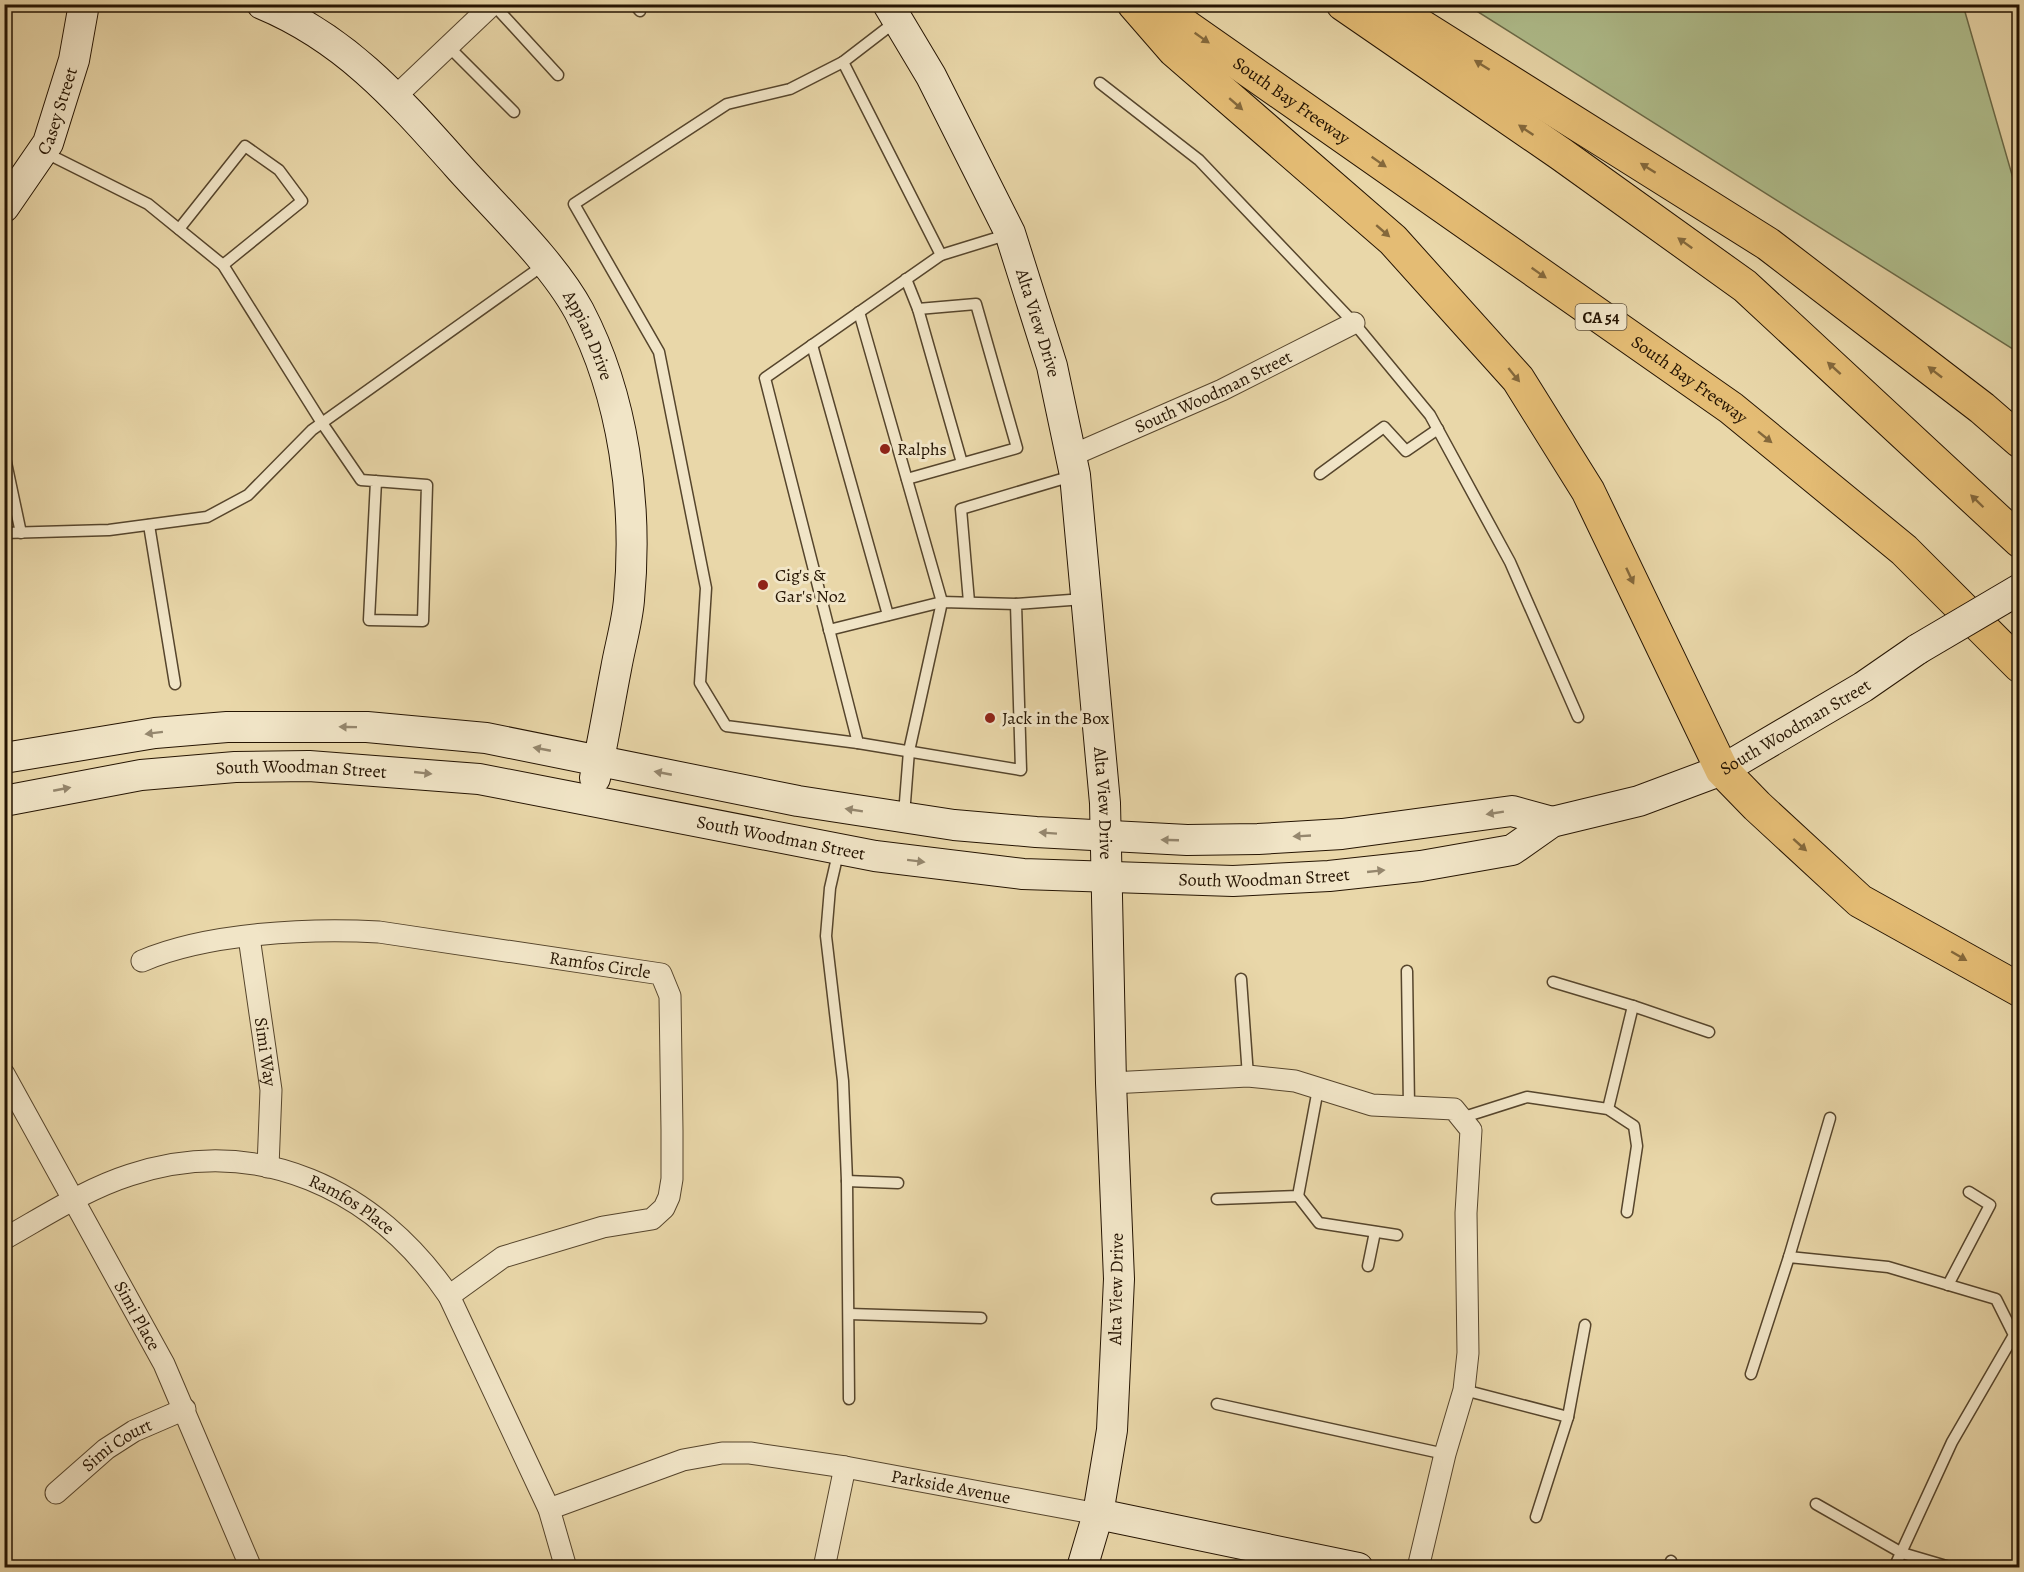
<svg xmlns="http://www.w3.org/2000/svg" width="2024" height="1572" font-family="Alegreya,serif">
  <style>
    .green { fill: #b0bf8e; stroke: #6a6a48; stroke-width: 1.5 }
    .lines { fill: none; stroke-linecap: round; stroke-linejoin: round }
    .lane-casing { stroke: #56452c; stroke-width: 13 }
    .street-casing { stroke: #56452c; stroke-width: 23 }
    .secondary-casing { stroke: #251402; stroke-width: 32 }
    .highway-casing { stroke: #251402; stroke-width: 35 }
    .lane { stroke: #f1e5c7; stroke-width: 10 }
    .street { stroke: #f1e5c7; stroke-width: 21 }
    .secondary { stroke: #f1e5c7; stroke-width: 30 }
    .highway { stroke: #e4bc74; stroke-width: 33 }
    .secondary-bridge-casing { stroke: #251402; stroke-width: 32; stroke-linecap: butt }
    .secondary-bridge { stroke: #f1e5c7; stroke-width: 30 }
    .oneway { fill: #84683b }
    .oneway2 { fill: #95876e }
    .poi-dot { fill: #8f2418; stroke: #f1e5c7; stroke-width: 2 }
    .labels { text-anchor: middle; stroke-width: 6; stroke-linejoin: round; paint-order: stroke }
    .shield { fill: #f1e5c7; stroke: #62533d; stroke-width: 1.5 }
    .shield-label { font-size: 16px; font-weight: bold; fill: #251402 }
    .street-label { font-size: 18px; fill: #251402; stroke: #f1e5c7 }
    .poi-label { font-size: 18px; fill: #251402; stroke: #f1e5c7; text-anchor: start }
  </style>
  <rect width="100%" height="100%" fill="#e9d7a9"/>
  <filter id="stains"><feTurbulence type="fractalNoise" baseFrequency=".00333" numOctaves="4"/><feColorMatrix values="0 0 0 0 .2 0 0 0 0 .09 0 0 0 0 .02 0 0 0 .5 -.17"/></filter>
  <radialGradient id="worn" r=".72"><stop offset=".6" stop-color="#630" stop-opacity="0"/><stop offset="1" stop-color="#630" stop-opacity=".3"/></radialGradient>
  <polygon class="green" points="1467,5 1963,5 2019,199 2019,353"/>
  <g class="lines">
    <g class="lane-casing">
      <g id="lane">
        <polyline points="493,4 558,75"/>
        <polyline points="634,4 640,11"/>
        <polyline points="895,22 843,62 941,255 1009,234"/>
        <polyline points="448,46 514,112"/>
        <polyline points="843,62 790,89 727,104 574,204 659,352 706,588 700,683 726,726 858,743"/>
        <polyline points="1100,83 1199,160 1354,323 1430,415 1510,562 1578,717"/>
        <polyline points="44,152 148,204 223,265 322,423 361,480 427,485 423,621 369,620 376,481"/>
        <polyline points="179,229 245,146 279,170 302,201 223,265"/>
        <polyline points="941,255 765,378 858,743 1021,770 1016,604 1084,599"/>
        <polyline points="906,279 918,309 976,304 1017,448 907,479"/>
        <polyline points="918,309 962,463"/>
        <polyline points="812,345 888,615"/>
        <polyline points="4,453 21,533"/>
        <polyline points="1320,474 1384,427 1406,451 1438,429"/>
        <polyline points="149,525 175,684"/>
        <polyline points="4,533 109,530 207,517 248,495 312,430 545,264"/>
        <polyline points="969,602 961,509 1072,476"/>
        <polyline points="829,630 942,602 859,312"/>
        <polyline points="904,815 909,751 942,602 1016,604"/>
        <polyline points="839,849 830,888 826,936 843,1081 847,1181 849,1399"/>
        <polyline points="1407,971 1409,1106"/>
        <polyline points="1241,979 1248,1076"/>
        <polyline points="1553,982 1633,1006 1608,1109"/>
        <polyline points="1633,1006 1709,1032"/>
        <polyline points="1461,1118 1527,1097 1608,1109 1634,1126 1637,1146 1627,1212"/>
        <polyline points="847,1181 898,1183"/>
        <polyline points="1298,1196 1319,1223 1397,1235"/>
        <polyline points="1217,1199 1298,1196 1318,1089"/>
        <polyline points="1789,1257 1830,1118"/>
        <polyline points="1368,1266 1375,1232"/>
        <polyline points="1948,1285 1990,1205 1969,1192"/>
        <polyline points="849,1314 981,1318"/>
        <polyline points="1751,1374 1789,1257 1888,1267 1996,1299 2014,1335 1952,1442 1894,1568"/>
        <polyline points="1464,1390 1568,1417 1536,1517"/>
        <polyline points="1217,1404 1445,1454"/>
        <polyline points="1568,1417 1585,1325"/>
        <polyline points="1816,1504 1902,1553 1953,1568"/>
        <polyline points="1669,1568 1671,1561"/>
      </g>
    </g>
    <g class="street-casing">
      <g id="street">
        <polyline points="396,96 493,4"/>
        <path id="s1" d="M1073,455L1222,390L1354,323"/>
        <path id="s2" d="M249,937L271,1090L268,1167"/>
        <path id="s3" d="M142,961C207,933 309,928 379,932L661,974L670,996L672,1130V1179L669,1197L664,1208L652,1219L603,1227L503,1257L449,1296"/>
        <path id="s4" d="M4,1074L164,1364L251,1568"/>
        <polyline points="1111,1083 1248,1076 1295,1081 1372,1105 1454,1109 1471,1130 1466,1213 1468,1353 1464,1390 1445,1454 1418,1568"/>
        <path id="s5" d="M4,1239C45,1216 86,1189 130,1175C258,1133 376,1189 449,1296L549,1509L566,1568"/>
        <path id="s6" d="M56,1493L106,1449L134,1431L185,1409"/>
        <path id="s7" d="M549,1509L683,1460L722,1453H750L845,1467L1098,1514"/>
        <polyline points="824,1568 845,1467"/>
      </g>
    </g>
    <g class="secondary-casing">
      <g id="secondary">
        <path id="s8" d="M262,4C346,39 398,99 457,165C495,208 552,261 579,311C624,397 638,504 629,600C627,623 620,646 616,669C609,705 603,742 595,778"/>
        <path id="s9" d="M888,4L931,76L1010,233L1052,366L1075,475L1105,803L1111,1083L1119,1279L1112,1430L1098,1514L1082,1568"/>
        <path id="s10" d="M4,207L48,143L74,60L84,4"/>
        <polyline points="4,758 155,733 227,727 367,727 486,738 798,801 954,825 1036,832 1187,840 1258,839 1342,834 1512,811 1552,822"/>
        <path id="s11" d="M4,801L141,775L235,767L309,766L479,779L875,856L1023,874L1233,881L1329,876L1421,866L1512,850L1552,822L1639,801L1722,770L1863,687L1918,649"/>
        <polyline points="1098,1514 1358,1568"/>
      </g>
    </g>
    <g class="highway-casing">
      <g id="highway">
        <polyline points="1134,4 1174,50 1393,240 1518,379 1588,491 1722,770 1757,806 1860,901 2020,990"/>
        <path id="s12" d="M1154,4L1731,408L1904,550L2020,666"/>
        <polyline points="1343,4 1561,154 1745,286 2020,541"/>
        <polyline points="1386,4 1768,244 1982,408 2020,441"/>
      </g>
    </g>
    <use href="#lane" class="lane"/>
    <use href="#street" class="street"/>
    <use href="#secondary" class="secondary"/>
    <use href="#highway" class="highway"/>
    <g class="secondary-bridge-casing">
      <polyline id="secondary-bridge" points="1918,649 2020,589"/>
    </g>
    <use href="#secondary-bridge" class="secondary-bridge"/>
  </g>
  <defs><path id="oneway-solid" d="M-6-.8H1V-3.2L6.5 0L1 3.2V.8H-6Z" transform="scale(1.5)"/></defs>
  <g class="oneway">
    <use href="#oneway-solid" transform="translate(1202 38) rotate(35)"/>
    <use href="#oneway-solid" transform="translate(1482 65) rotate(-148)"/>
    <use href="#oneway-solid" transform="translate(1236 104) rotate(41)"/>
    <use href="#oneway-solid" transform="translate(1526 130) rotate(-146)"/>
    <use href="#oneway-solid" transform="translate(1379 162) rotate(35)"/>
    <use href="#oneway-solid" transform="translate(1648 168) rotate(-148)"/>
    <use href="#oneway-solid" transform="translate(1383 231) rotate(41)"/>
    <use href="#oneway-solid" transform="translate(1685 243) rotate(-144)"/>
    <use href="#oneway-solid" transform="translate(1539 273) rotate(35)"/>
    <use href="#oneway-solid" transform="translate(1834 368) rotate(-138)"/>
    <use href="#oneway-solid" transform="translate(1935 372) rotate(-142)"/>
    <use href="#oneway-solid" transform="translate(1514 375) rotate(51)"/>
    <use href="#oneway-solid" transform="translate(1765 437) rotate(39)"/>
    <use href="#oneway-solid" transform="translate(1977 501) rotate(-136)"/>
    <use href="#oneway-solid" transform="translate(1630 576) rotate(65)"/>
    <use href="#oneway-solid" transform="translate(1800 845) rotate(42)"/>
    <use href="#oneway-solid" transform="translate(1959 956) rotate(30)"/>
  </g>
  <g class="oneway2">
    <use href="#oneway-solid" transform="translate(348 727) rotate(-179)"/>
    <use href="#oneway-solid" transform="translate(154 733) rotate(173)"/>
    <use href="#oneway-solid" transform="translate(542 749) rotate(-169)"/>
    <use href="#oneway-solid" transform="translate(423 773) rotate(6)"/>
    <use href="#oneway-solid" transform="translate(663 773) rotate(-169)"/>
    <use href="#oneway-solid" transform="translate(62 789) rotate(-11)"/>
    <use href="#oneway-solid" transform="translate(854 810) rotate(-171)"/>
    <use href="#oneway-solid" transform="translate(1495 813) rotate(171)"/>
    <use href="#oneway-solid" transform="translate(1048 833) rotate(-176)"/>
    <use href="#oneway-solid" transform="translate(1302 836) rotate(177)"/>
    <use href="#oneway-solid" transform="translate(1170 840) rotate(-178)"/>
    <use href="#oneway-solid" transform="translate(916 861) rotate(7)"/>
    <use href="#oneway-solid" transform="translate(1376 871) rotate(-6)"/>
  </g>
  <g class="poi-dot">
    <circle cx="885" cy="449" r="6"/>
    <circle cx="763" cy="585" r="6"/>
    <circle cx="990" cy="718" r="6"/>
  </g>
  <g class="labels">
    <rect class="shield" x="1575.5" y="304" width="51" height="26" rx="4.5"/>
    <g class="shield-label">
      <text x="1601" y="323">CA 54</text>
    </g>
    <g class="street-label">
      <text dy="6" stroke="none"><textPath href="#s12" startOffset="168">South Bay Freeway</textPath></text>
      <text dy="6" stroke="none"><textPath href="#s10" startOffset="111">Casey Street</textPath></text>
      <text dy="6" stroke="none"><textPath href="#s9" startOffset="354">Alta View Drive</textPath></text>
      <text dy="6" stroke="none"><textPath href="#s8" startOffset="472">Appian Drive</textPath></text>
      <text dy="6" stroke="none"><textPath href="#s12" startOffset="654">South Bay Freeway</textPath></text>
      <text dy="6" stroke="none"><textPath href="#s1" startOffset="154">South Woodman Street</textPath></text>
      <text dy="6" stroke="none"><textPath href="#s11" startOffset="1834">South Woodman Street</textPath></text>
      <text dy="6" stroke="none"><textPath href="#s11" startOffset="300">South Woodman Street</textPath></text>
      <text dy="6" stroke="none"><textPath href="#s9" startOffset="840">Alta View Drive</textPath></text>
      <text dy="6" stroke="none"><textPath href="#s11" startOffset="786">South Woodman Street</textPath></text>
      <text dy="6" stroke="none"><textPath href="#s11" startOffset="1272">South Woodman Street</textPath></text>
      <text dy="6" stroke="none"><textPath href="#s3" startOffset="464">Ramfos Circle</textPath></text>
      <text dy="6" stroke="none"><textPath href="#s2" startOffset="116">Simi Way</textPath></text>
      <text dy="6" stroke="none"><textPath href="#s5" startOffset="374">Ramfos Place</textPath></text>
      <text transform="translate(1116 1289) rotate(-89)" y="6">Alta View Drive</text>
      <text dy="6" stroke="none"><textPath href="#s4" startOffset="276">Simi Place</textPath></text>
      <text dy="6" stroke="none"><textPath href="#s6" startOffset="78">Simi Court</textPath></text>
      <text dy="6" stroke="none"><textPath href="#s7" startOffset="414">Parkside Avenue</textPath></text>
    </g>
    <g class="poi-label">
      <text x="897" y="455">Ralphs</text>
      <text x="775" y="581">Cig's &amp;<tspan x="775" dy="21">Gar's No2</tspan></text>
      <text x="1002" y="724">Jack in the Box</text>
    </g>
  </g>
  <rect width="2024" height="1572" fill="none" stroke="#e9d7a9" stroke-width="24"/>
  <rect x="6" y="6" width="2012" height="1560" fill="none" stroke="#251402" stroke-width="3"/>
  <rect x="12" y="12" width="2000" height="1548" fill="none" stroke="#251402" stroke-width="1.5"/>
  <rect width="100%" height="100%" filter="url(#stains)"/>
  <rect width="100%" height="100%" fill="url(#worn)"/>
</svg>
